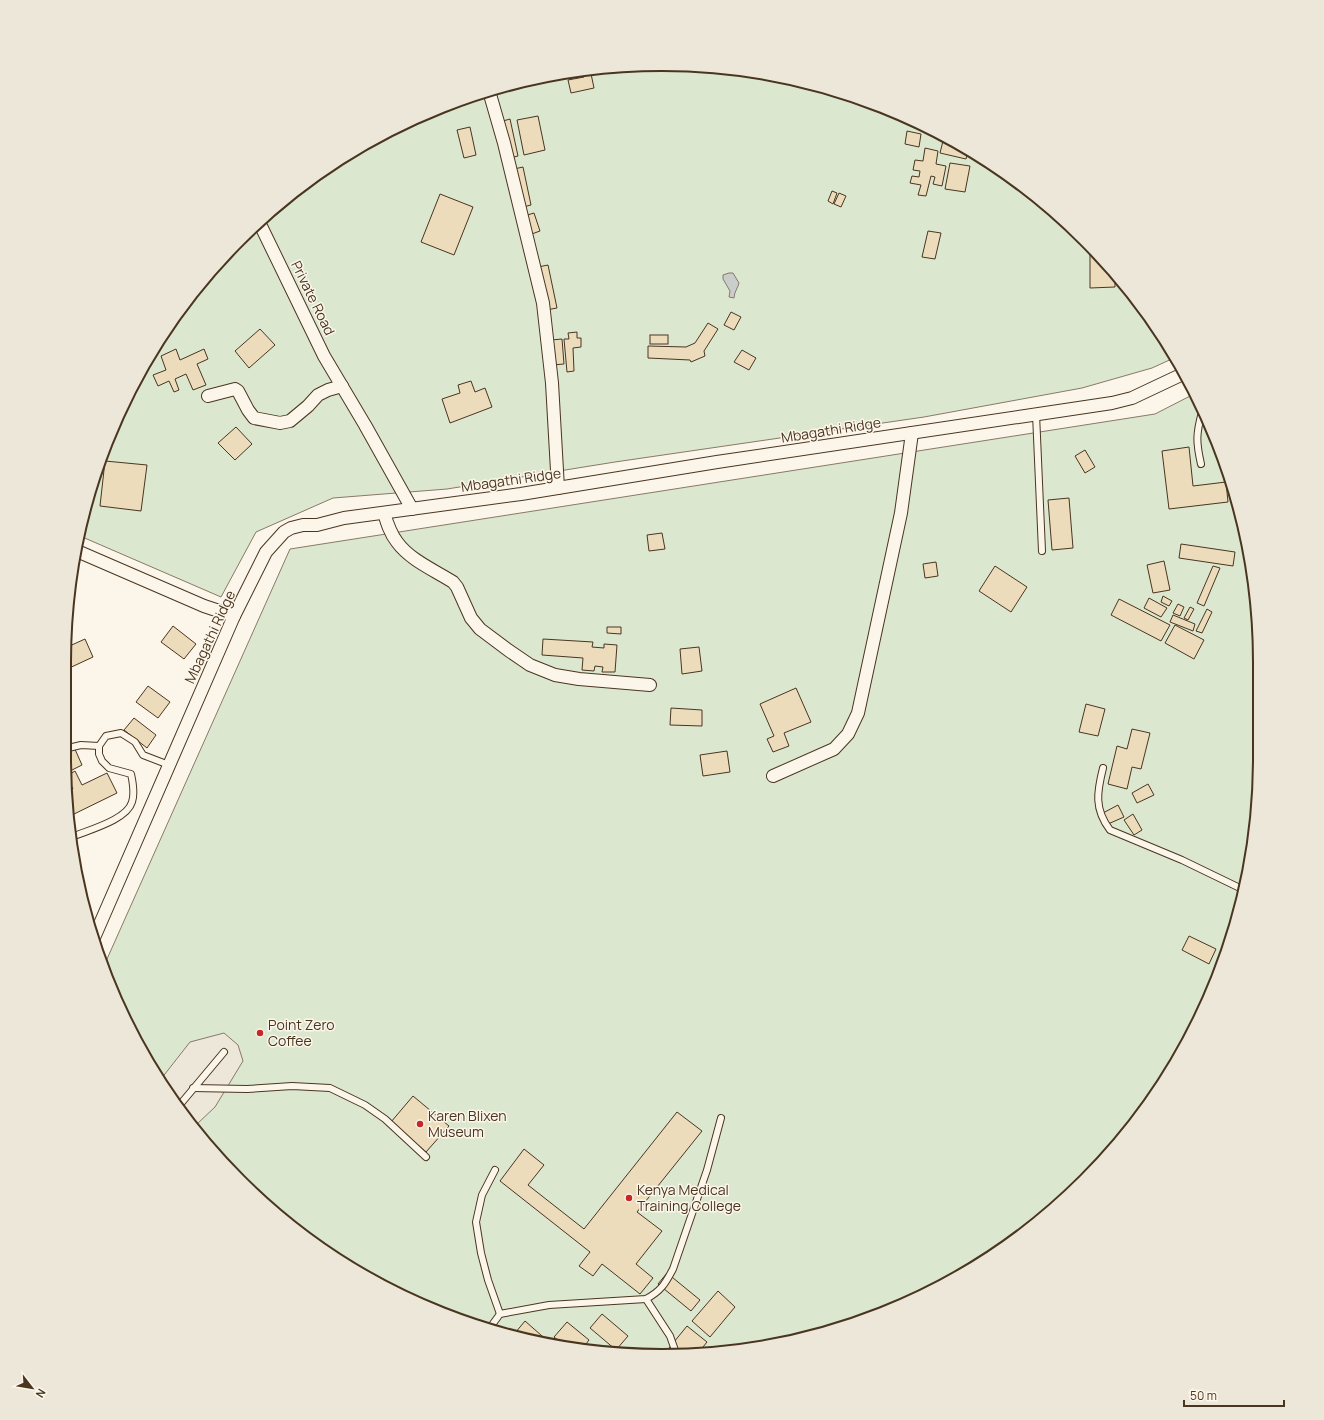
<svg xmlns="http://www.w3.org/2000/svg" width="1324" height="1420" font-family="Manrope,sans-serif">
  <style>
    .green { fill: #dce7d0; stroke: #887966 }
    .parking { fill: #ede7d9; stroke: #887966 }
    .water { fill: #c9cecd; stroke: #887966 }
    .building { fill: #ecdcbc; stroke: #4a3520 }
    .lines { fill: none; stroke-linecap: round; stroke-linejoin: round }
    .service-casing { stroke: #4a3520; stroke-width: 8 }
    .minor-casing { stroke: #4a3520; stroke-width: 14 }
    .service { stroke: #fbf6e9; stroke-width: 6 }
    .minor { stroke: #fbf6e9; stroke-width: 12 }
    .poi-dot { fill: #c62828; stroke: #fbf6e9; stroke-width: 1.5 }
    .labels { text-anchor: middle; stroke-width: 3; stroke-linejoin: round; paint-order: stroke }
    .street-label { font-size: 14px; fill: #4a3520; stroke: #fbf6e9 }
    .poi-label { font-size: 14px; fill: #4a3520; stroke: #fbf6e9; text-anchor: start }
    .rim { fill: none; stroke: #4a3520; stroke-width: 2 }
  </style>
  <rect width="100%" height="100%" fill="#fbf6e9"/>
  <g class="green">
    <polygon points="701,65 817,84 926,126 1026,187 1111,268 1176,357 1152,368 1082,388 924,417 615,462 447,489 333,498 256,532 221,597 80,536 84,507 126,397 187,298 268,213 363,144 470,96 584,69"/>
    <polygon points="1194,394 1228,470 1255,584 1260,758 1249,874 1214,987 1159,1090 1085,1181 1026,1232 961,1276 854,1324 740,1351 623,1355 507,1336 433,1310 363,1276 268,1208 188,1122 126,1022 103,968 290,549 1155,414"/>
  </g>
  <polygon class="parking" points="224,1033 238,1045 243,1061 215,1107 196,1125 192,1126 161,1079 190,1042"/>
  <path class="water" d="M729,273H733L739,283C738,288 734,292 734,298L729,297L730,291L723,279V275Z"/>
  <g class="building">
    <polygon points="590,69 594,88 571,93 568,80 584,77 582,70"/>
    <polygon points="538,116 545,150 524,155 517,120"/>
    <polygon points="510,119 518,156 510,158 503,121"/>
    <polygon points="470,127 476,155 464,158 457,130"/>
    <polygon points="907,131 921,134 919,147 905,144"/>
    <polygon points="944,137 968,151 966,159 940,153"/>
    <polygon points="925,148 938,151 936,164 946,166 942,186 933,184 935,177 931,176 926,196 918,195 921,185 910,183 912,176 919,177 920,171 913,170 915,160 923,161"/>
    <polygon points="950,163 970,166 965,192 945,189"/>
    <polygon points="523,167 531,205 523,207 514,169"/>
    <polygon points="832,191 837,193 833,204 828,201"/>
    <polygon points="839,193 846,196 841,207 834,204"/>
    <polygon points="440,194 473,207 454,255 421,242"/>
    <polygon points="534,213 540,231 529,235 524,216"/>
    <polygon points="928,231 941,233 935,259 922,257"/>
    <polygon points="1090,247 1115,272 1115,287 1090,288"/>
    <polygon points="548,265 557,308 546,310 538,267"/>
    <polygon points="731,312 741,317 734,330 724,325"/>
    <polygon points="708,323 718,329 704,351 705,356 691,362 690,360 648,358 648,346 686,347 695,343"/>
    <polygon points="260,329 275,345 249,368 235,351"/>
    <polygon points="577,332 577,338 581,338 581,347 573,348 574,371 567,372 564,339 569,339 568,333"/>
    <rect x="650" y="335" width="18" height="9"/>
    <polygon points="562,339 564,364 552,365 551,340"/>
    <polygon points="176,349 180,360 204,349 208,359 197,364 206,385 193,390 186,374 175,379 179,390 174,392 169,381 158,386 153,375 166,370 161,356"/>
    <polygon points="742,350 756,358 749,370 734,362"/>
    <polygon points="471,381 475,392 485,388 492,407 450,423 442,399 460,393 458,385"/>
    <polygon points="236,427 252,444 235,460 218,443"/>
    <polygon points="1189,447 1193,486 1226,482 1228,502 1169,509 1162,451"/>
    <polygon points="1085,450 1095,467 1085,473 1075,456"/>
    <polygon points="105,461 147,465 141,511 100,506"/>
    <polygon points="1069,498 1073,548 1052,550 1048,500"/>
    <polygon points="662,533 665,549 649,551 647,535"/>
    <polygon points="1181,544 1235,552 1233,566 1179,558"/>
    <polygon points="1164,561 1170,590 1153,593 1147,565"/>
    <polygon points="936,562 938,576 925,578 923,564"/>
    <polygon points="995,566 1027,587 1011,612 979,591"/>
    <polygon points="1213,566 1220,568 1204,606 1197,603"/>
    <polygon points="1163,596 1172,601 1169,606 1161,602"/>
    <polygon points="1149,598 1167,608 1161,617 1144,608"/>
    <polygon points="1119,599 1170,625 1161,641 1111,615"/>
    <polygon points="1178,604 1184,607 1180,616 1173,613"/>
    <polygon points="1190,607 1194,609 1188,620 1184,618"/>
    <polygon points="1207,609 1212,612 1202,633 1196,631"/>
    <polygon points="1173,615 1195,624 1193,631 1170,622"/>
    <polygon points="1175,625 1204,640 1194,659 1165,643"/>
    <polygon points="173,626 196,644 184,659 161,642"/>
    <polygon points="607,627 621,627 621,634 607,633"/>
    <polygon points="85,639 93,657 65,670 65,648"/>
    <polygon points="543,639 593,642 592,647 604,648 604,644 617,645 615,672 602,672 603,667 595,666 594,671 582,670 583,658 542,655"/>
    <polygon points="699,647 702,671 682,674 680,649"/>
    <polygon points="148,686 170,702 158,718 136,702"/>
    <polygon points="796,688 811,722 784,733 789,746 773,752 767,739 774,736 760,704"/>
    <polygon points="1086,704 1105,709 1098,736 1079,732"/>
    <polygon points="671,708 702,710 702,726 670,725"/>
    <polygon points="134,718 156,735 147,748 124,730"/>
    <polygon points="1132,729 1150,733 1141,769 1132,767 1127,789 1108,784 1117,746 1127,749"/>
    <polygon points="74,747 82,765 66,773 64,752"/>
    <polygon points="727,751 730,772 703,776 700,755"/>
    <polygon points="75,771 82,785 107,773 117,793 70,816 67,792 73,789 67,776"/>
    <polygon points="1148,784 1154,795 1137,803 1132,793"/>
    <polygon points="1118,805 1124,817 1108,824 1103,813"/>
    <polygon points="1133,814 1142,830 1134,835 1124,820"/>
    <polygon points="1189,936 1216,949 1209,964 1182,950"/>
    <polygon points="413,1096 449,1126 426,1152 391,1122"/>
    <polygon points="677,1112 702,1131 637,1212 662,1231 636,1264 653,1278 640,1294 602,1264 593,1276 579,1266 590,1252 500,1181 524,1149 544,1165 528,1185 584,1229"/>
    <polygon points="667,1273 700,1300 691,1311 658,1284"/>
    <polygon points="718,1291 735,1307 710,1337 692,1321"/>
    <polygon points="602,1314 628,1336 616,1350 590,1328"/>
    <polygon points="525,1321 550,1343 519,1338 515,1333"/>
    <polygon points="567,1322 589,1340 583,1348 564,1345 554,1337"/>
    <polygon points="687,1326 707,1342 699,1352 665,1353"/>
  </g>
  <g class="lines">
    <g class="service-casing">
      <g id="service">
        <polyline points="1036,414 1042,551"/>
        <path d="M1201,464C1196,442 1196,434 1202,412"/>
        <polyline points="64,749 81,745 99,746"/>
        <path d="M1103,768C1097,792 1094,809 1110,830L1182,860L1244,890"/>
        <path d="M72,837C88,830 127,820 132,802C135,793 133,783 131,774L109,768L102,761L99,754V746L106,736L121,733L135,742L143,755L169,765"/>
        <polyline points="193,1088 247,1089 292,1086 330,1088 365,1105 385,1119 426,1157"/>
        <polyline points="178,1107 224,1052"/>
        <polyline points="495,1170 482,1195 476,1222 481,1253 488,1280 500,1314"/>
        <polyline points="646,1299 670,1336 676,1353"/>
        <path d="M489,1329L500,1314L549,1305L646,1299C661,1291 665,1284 673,1269L707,1170L721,1118"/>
      </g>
    </g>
    <g class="minor-casing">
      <g id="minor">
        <polyline points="489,91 504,143 543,303 552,383 558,488"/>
        <polyline points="259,222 324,356 365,425 412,509"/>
        <polyline points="208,396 235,389 238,391 248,410 254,418 280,423 290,421 308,406 318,395 328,390 342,386"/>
        <path d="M384,513C387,523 390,533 397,542C410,560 434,570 453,582L457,587L471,618L480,629L508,650L530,665L555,675L579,679L650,685"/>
        <polyline points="77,551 204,606 234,616"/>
        <polyline points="773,776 834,749 848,734 858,713 901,513 912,433"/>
        <polyline points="93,940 234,616 266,552 284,532 291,528 303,525 317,525 344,518 521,494 717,462 1112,403 1132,398 1185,373"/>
      </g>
    </g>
    <use href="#service" class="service"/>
    <use href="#minor" class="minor"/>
  </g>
  <g class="poi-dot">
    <circle cx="260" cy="1033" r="4"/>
    <circle cx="420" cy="1124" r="4"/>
    <circle cx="629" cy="1198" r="4"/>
  </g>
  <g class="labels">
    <g class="street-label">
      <text transform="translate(313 298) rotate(64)" y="5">Private Road</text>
      <text transform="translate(831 430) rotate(-9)" y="5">Mbagathi Ridge</text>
      <text transform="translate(511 480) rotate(-8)" y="5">Mbagathi Ridge</text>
      <text transform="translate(210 637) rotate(-65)" y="5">Mbagathi Ridge</text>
    </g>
    <g class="poi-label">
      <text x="268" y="1030">Point Zero<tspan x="268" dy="16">Coffee</tspan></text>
      <text x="428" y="1121">Karen Blixen<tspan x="428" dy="16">Museum</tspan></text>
      <text x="637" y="1195">Kenya Medical<tspan x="637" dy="16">Training College</tspan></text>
    </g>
  </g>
  <path d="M0 0H1324V1420H0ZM662 71H662A591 591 0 0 1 1253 662V758A591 591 0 0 1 662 1349H662A591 591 0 0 1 71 758V662A591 591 0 0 1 662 71Z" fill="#ede7d9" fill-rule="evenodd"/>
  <path class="rim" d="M662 71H662A591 591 0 0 1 1253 662V758A591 591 0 0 1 662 1349H662A591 591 0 0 1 71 758V662A591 591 0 0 1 662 71Z"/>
  <g transform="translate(32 1388) rotate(121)" stroke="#fbf6e9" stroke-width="3" paint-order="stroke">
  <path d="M0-3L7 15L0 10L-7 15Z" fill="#4a3520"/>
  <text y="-6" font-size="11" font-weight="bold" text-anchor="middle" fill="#4a3520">N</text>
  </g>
  <path d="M1184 1400v6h100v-6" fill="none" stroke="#4a3520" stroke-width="2"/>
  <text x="1190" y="1400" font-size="12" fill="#4a3520" stroke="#fbf6e9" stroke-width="3" paint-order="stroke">50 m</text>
</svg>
